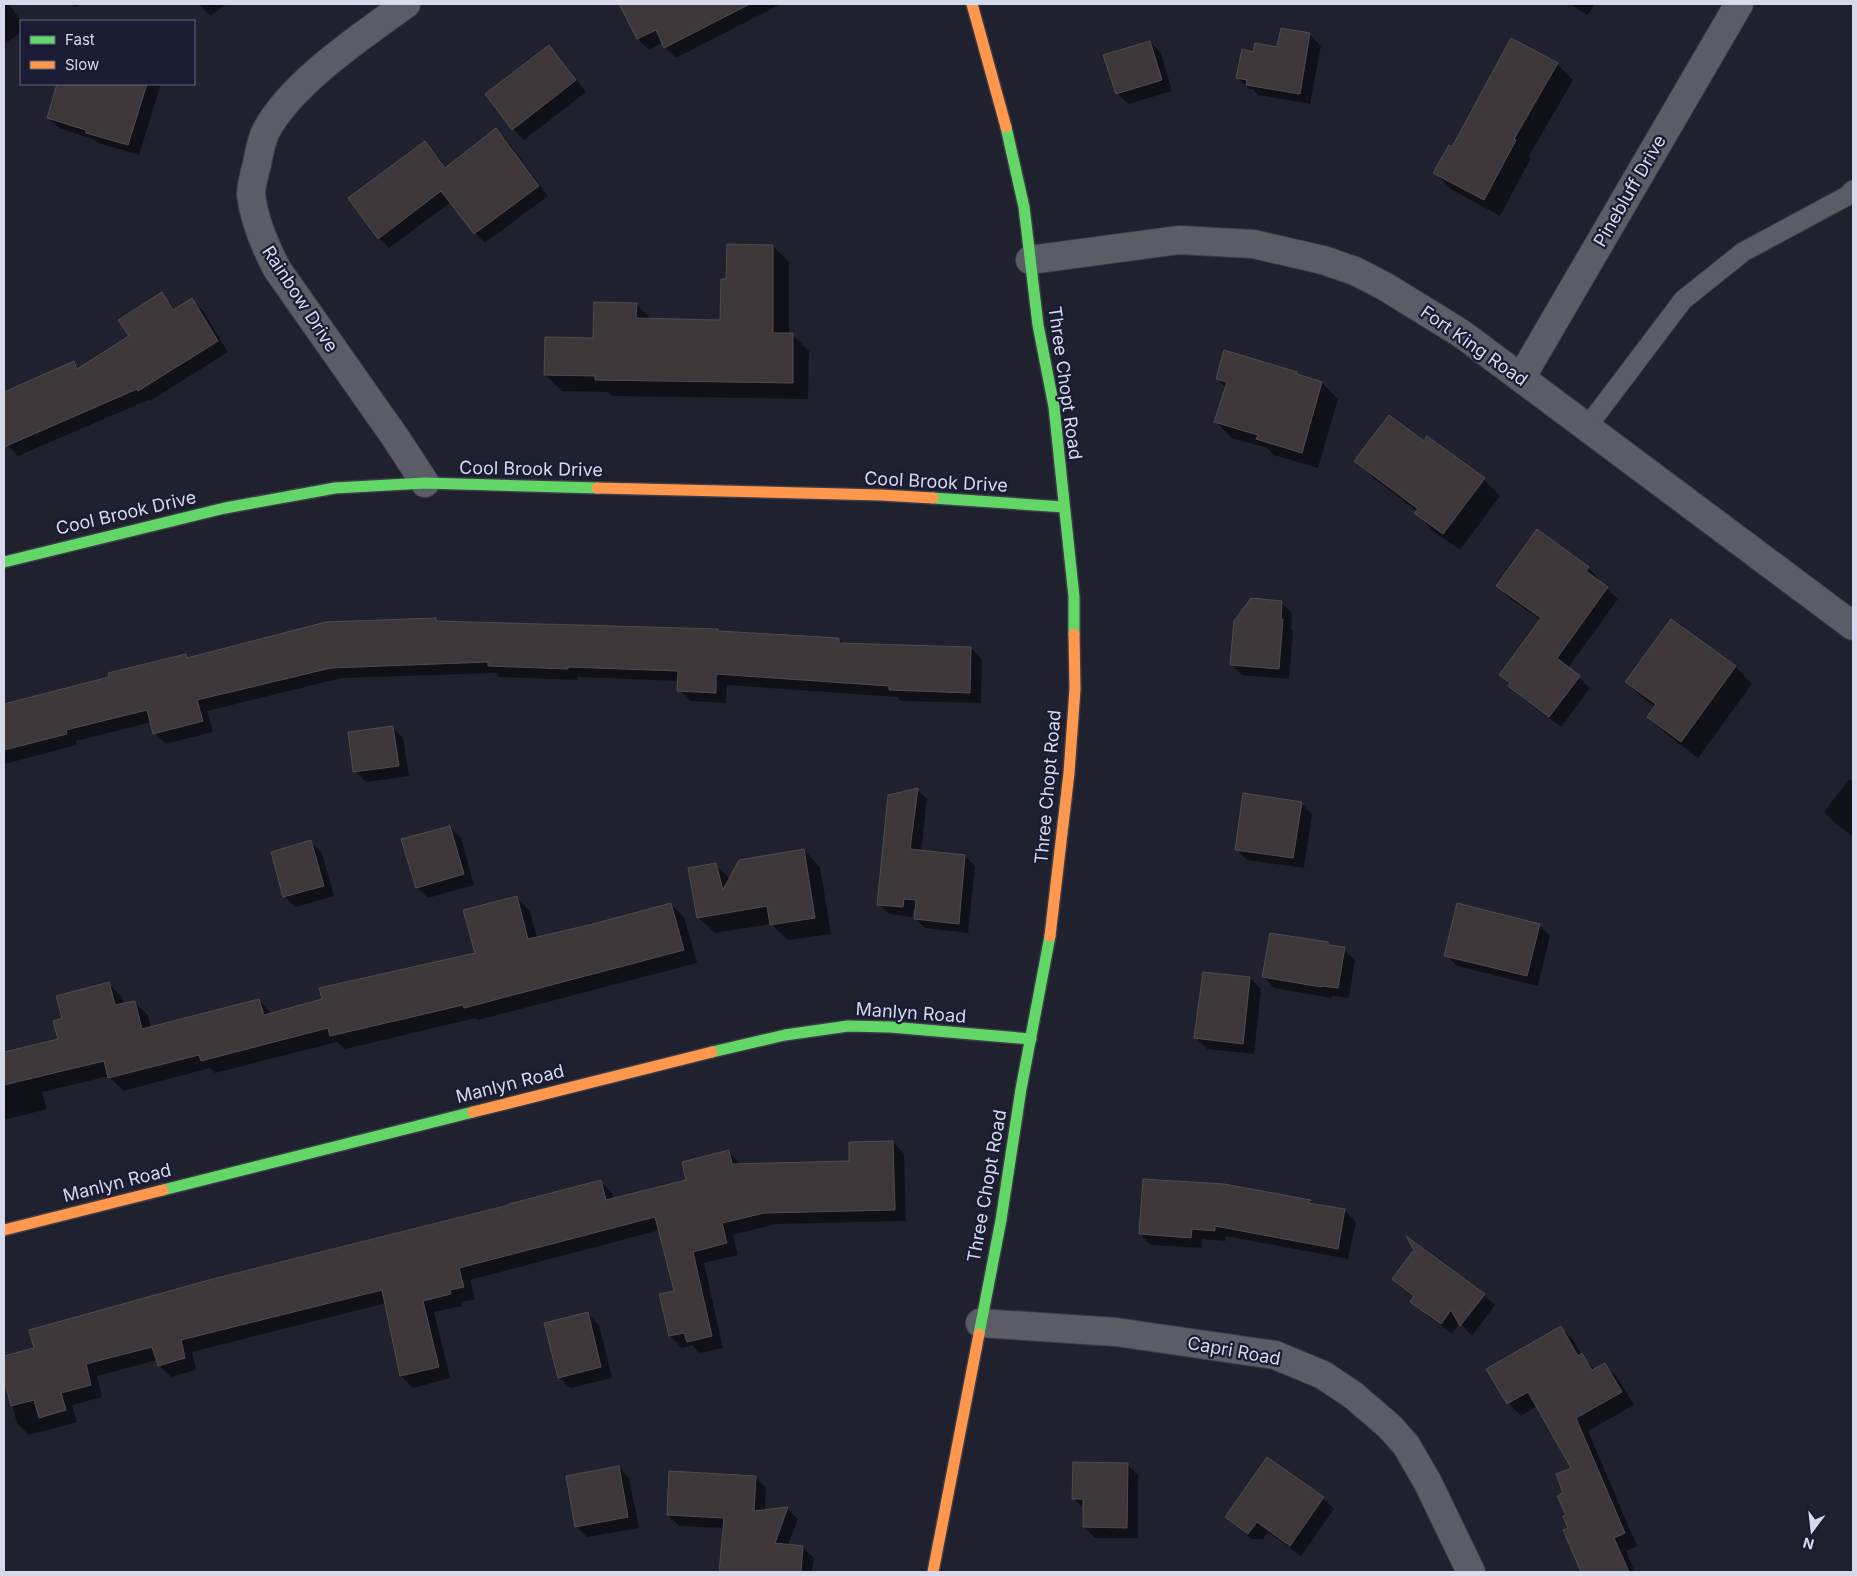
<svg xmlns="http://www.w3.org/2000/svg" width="1857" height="1576" font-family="Inter,sans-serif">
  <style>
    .shadow { fill: #0007 }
    .building { fill: #3e3739; stroke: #4f4c4f }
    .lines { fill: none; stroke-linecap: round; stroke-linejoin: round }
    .lane-casing { stroke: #3c3c48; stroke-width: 21 }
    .street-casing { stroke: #3c3c48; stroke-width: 30 }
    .fast-casing { stroke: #3c3c48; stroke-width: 14 }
    .slow-casing { stroke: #3c3c48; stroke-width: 14 }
    .lane { stroke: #5a5c66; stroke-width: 19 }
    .street { stroke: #5a5c66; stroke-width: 28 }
    .fast { stroke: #63d668; stroke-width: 11 }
    .slow { stroke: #ff974d; stroke-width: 11 }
    .labels { text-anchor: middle; stroke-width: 4.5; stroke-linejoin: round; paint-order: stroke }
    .street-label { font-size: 18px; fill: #d6daea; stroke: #191c34 }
  </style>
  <rect width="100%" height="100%" fill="#1f212e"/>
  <g class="shadow">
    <polygon points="4,4 9,4 21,21 21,33 4,44"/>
    <polygon points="71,4 81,4 75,7"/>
    <polygon points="199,4 227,4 210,16"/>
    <polygon points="620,4 781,4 676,58 665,47 663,42 649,50 638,39"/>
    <polygon points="1569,4 1595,4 1588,15"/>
    <polygon points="1282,29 1310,35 1321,46 1310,104 1258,95 1253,89 1249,89 1238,78 1254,53 1278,49"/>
    <polygon points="1150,42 1161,53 1172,91 1128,104 1117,93"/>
    <polygon points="549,47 559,57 586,92 524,140 513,129"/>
    <polygon points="1557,64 1573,80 1529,156 1531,158 1500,216 1451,189 1435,173 1452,148"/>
    <polygon points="59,84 95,84 101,85 101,84 161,84 139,155 98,143 93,139 59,128 48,118"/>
    <polygon points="496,129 506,139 548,196 485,243 475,233 451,202 389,248 379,238 425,142 447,168"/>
    <polygon points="773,246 789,262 789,334 792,334 809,351 808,399 612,396 608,392 562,391 545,375 594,340 636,304 652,320 721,321 727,280"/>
    <polygon points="162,294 175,310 192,300 203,311 228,352 150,401 148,400 18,456 8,445 4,437 4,394 73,363 79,369 130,337"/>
    <polygon points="1297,373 1300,376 1322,383 1338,399 1318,468 1274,455 1267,448 1232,438 1216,422 1226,388 1217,379"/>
    <polygon points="1424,443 1484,479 1500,496 1460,550 1432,530 1416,513 1417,511 1372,477 1356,461"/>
    <polygon points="1588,568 1599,579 1598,581 1618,599 1568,668 1590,688 1561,727 1521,697 1501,675 1541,620 1508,597 1497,586"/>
    <polygon points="1281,602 1292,613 1291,629 1293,631 1289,679 1242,675 1231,664"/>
    <polygon points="435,620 438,623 718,630 720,633 839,639 844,644 971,648 982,659 981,703 901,701 897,697 727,685 726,703 690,701 679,690 679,681 578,677 578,680 500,677 496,673 342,678 207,711 213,732 166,744 155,733 152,722 76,741 77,745 4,764 4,706 110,678 185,655 188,658"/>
    <polygon points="1671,621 1736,667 1752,684 1698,758 1665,733 1648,717 1655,707 1643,698 1626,682"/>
    <polygon points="392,727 403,738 409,776 366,782 355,771"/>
    <polygon points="1849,779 1853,782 1853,837 1835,823 1824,812"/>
    <polygon points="917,789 927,799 921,851 965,856 975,866 968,933 925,928 915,918 916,909 913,909 912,917 889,914 878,904"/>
    <polygon points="1301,803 1312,814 1304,868 1247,860 1236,849"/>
    <polygon points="450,827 461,838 474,885 428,898 417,887"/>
    <polygon points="311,842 322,853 334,896 295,907 284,896"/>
    <polygon points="804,850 820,867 831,934 788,940 771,924 715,933 698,917 715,865 730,879"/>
    <polygon points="517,898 530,911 537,938 671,904 684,917 697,963 478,1020 476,1018 345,1049 337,1042 215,1073 210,1068 123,1091 109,1076 42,1092 47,1109 4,1120 4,1053 59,1040 63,1019 109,984 122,997 124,1004 134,1002 148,1015 151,1028 259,1000 272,1014 476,954"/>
    <polygon points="1539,925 1550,936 1538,986 1457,966 1446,955"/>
    <polygon points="1327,944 1330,946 1344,949 1355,960 1349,998 1332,996 1332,998 1274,988 1264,977"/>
    <polygon points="1250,978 1261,989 1254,1054 1207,1049 1196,1038"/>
    <polygon points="893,1142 904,1154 906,1221 776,1224 733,1235 738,1255 704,1263 723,1348 700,1353 692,1345 682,1348 670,1336 676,1292 660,1230 470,1280 475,1299 461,1302 462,1306 434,1312 450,1378 413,1388 401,1376 386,1303 192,1352 196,1370 171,1377 159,1365 157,1360 97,1376 102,1397 72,1405 77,1422 29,1435 17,1423 4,1375 4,1357 510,1206 600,1181 612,1193 614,1200 688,1181 728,1151 741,1165 851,1162"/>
    <polygon points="1224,1185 1311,1202 1315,1205 1345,1211 1356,1222 1348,1259 1226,1236 1225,1241 1202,1239 1202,1248 1151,1245 1140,1234"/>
    <polygon points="1393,1279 1484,1295 1495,1305 1472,1336 1460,1323 1452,1334 1423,1312 1412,1302 1415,1298"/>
    <polygon points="588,1314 599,1325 612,1378 570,1388 559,1377"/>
    <polygon points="1561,1327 1573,1340 1583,1356 1595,1370 1605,1364 1617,1377 1634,1405 1588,1431 1637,1546 1626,1551 1635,1572 1586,1572 1569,1528 1567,1515 1565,1494 1573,1468 1537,1406 1521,1416 1508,1403"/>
    <polygon points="1267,1459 1323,1498 1334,1509 1301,1556 1268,1532 1263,1539 1252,1539 1231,1520"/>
    <polygon points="1127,1464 1138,1475 1138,1538 1095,1538 1084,1527 1084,1509 1073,1498"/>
    <polygon points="619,1467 629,1478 639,1528 587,1537 576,1526"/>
    <polygon points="755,1477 766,1488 765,1511 787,1508 798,1519 788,1545 803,1547 814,1558 812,1572 720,1572 724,1528 679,1526 668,1515"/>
  </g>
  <g class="building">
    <polygon points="619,4 750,4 664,48 656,30 637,39"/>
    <polygon points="1281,28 1310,33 1300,94 1246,85 1247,80 1236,78 1242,49 1253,52 1255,43 1277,47"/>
    <polygon points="1511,38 1558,63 1514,139 1516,140 1484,200 1433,173 1449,145 1452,147"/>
    <polygon points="1150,41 1162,80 1116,94 1103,55"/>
    <polygon points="549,45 576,80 512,130 485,94"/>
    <polygon points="57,84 147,84 128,145 86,133 86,130 47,118"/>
    <polygon points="496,128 539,186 474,234 441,191 378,239 348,198 425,141 445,168"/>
    <polygon points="727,244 773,245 773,333 793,333 793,383 595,380 595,376 544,375 545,337 593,338 594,302 637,303 636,318 720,320 721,279 726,279"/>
    <polygon points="162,292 173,310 192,298 218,341 138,391 137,389 4,447 4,392 74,361 77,369 129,336 118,320"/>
    <polygon points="1224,350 1297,372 1297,374 1322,382 1302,453 1256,439 1258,435 1214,422 1227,382 1216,379"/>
    <polygon points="1389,415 1424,441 1427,436 1485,478 1443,534 1414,513 1418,509 1354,461"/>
    <polygon points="1537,529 1589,567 1586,571 1608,587 1557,658 1580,676 1549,717 1508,686 1510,683 1499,675 1541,618 1496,586"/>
    <polygon points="1251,598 1282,601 1281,619 1283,619 1279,669 1230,665 1234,621"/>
    <polygon points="436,618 436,621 718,629 718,631 839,638 839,643 971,647 970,693 889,690 889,686 716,674 716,693 677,691 678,671 568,667 568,669 488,666 488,662 331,668 197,700 203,721 153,734 147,710 66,730 67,734 4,750 4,704 109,677 108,673 186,654 187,658 326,622"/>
    <polygon points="1671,619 1736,666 1681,742 1647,717 1656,704 1625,682"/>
    <polygon points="393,726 399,766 353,772 348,732"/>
    <polygon points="918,788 910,849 965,855 959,924 914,919 916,900 904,899 903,907 877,905 888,795"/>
    <polygon points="1243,793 1302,802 1293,858 1235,850"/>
    <polygon points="450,826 464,874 416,888 401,839"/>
    <polygon points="311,840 324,886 283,897 271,852"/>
    <polygon points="804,849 815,918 770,925 767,906 697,918 688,868 716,863 723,890 739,860"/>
    <polygon points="517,896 528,939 589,925 671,903 684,950 464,1008 463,1005 330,1036 328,1028 201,1061 199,1055 108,1078 104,1061 4,1085 4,1052 58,1039 53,1021 62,1018 56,996 109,982 115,1005 135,1001 142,1029 259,999 264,1015 322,999 319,988 475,953 463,910"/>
    <polygon points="1457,903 1540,924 1527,976 1444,956"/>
    <polygon points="1270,933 1328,942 1328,945 1345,947 1338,988 1322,986 1321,987 1262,977"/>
    <polygon points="1203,972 1250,977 1243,1044 1194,1038"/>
    <polygon points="893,1141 895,1210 764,1213 722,1223 727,1243 693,1252 712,1336 687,1342 684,1333 669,1336 659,1294 674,1291 655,1217 459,1268 464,1287 450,1290 451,1294 423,1301 439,1367 400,1376 382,1290 181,1340 185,1358 158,1366 152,1347 86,1364 91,1385 61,1393 66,1410 39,1418 34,1400 11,1406 4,1379 4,1356 34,1348 29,1330 209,1280 509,1205 509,1204 601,1180 606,1200 686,1180 682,1162 729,1150 732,1164 849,1161 849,1142"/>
    <polygon points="1143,1179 1224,1184 1311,1200 1308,1203 1345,1209 1338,1249 1215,1226 1215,1231 1192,1229 1191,1238 1139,1234"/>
    <polygon points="1406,1236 1485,1294 1460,1326 1451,1310 1441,1324 1410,1302 1414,1296 1392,1279 1412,1252 1415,1252"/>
    <polygon points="588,1312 601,1367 558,1378 544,1323"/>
    <polygon points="1561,1326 1578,1356 1582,1353 1592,1370 1605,1363 1622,1392 1576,1418 1625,1533 1614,1538 1629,1572 1581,1572 1563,1530 1568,1528 1563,1516 1566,1515 1557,1496 1563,1493 1556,1474 1571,1468 1528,1392 1507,1404 1486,1369"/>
    <polygon points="1267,1457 1324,1497 1290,1546 1257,1522 1248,1534 1225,1517"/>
    <polygon points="1073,1462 1128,1463 1127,1528 1083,1527 1083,1499 1072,1499"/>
    <polygon points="619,1466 628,1517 575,1527 566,1476"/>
    <polygon points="669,1471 756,1476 754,1511 788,1507 775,1543 803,1546 801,1572 719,1572 724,1518 667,1515"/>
  </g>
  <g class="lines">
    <g class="lane-casing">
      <polyline id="lane" points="1587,427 1683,300 1743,252 1847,196 1853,190"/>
    </g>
    <g class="street-casing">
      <g id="street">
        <path d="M406,4C362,36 292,82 266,131C260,143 259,156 256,168C254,176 251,186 251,194C254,221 265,246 277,269L395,437L425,483"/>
        <polyline points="1030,260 1179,240 1253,244 1323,260 1355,271 1386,287 1462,334 1853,626"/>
        <polyline points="1521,378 1739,4"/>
        <polyline points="980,1323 1116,1332 1275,1355 1323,1375 1353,1395 1390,1427 1406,1445 1427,1481 1471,1572"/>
      </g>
    </g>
    <g class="fast-casing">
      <g id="fast">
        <polyline points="1006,127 1024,207 1038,325 1054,407 1074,597 1074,634"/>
        <polyline points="933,498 1064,507"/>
        <polyline points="4,562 225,508 335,488 425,483 597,488"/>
        <polyline points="712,1052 785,1035 848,1026 890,1027 1031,1039"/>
        <polyline points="163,1190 473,1112"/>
        <polyline points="979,1334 1001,1220 1021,1089 1050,936"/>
      </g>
    </g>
    <g class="slow-casing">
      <g id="slow">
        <polyline points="972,4 1006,127"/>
        <polyline points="597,488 881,495 933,498"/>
        <polyline points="1050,936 1069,773 1075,689 1074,634"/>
        <polyline points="473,1112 712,1052"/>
        <polyline points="4,1230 163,1190"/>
        <polyline points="933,1572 979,1334"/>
      </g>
    </g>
    <use href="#lane" class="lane"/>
    <use href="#street" class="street"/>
    <use href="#fast" class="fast"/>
    <use href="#slow" class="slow"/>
  </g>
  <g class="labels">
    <g class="street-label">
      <text transform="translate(1630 191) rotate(-60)" y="6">Pinebluff Drive</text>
      <text transform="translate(300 299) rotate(57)" y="6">Rainbow Drive</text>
      <text transform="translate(1474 346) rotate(35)" y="6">Fort King Road</text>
      <text transform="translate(1065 383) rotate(82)" y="6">Three Chopt Road</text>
      <text transform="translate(531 469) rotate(1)" y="6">Cool Brook Drive</text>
      <text transform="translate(936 482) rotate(3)" y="6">Cool Brook Drive</text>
      <text transform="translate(126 513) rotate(-13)" y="6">Cool Brook Drive</text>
      <text transform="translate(1048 787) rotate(-85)" y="6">Three Chopt Road</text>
      <text transform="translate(911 1013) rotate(4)" y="6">Manlyn Road</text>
      <text transform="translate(510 1084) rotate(-14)" y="6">Manlyn Road</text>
      <text transform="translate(117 1183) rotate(-14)" y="6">Manlyn Road</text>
      <text transform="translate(987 1186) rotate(-80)" y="6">Three Chopt Road</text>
      <text transform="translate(1234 1351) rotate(10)" y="6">Capri Road</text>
    </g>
  </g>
  <rect width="1857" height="1576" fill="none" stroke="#d6daea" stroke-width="10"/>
  <rect x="20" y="20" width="175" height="65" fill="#191c34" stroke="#65687d"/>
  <rect x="30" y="36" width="25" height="8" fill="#63d668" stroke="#65687d"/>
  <text x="65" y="45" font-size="15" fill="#d6daea">Fast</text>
  <rect x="30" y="61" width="25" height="8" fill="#ff974d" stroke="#65687d"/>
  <text x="65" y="70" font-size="15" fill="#d6daea">Slow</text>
  <g transform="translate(1812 1531) rotate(195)" stroke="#191c34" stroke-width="4" paint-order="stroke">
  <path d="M0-4L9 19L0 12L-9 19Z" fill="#d6daea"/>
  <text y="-8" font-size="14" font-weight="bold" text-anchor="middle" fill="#d6daea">N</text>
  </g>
</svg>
